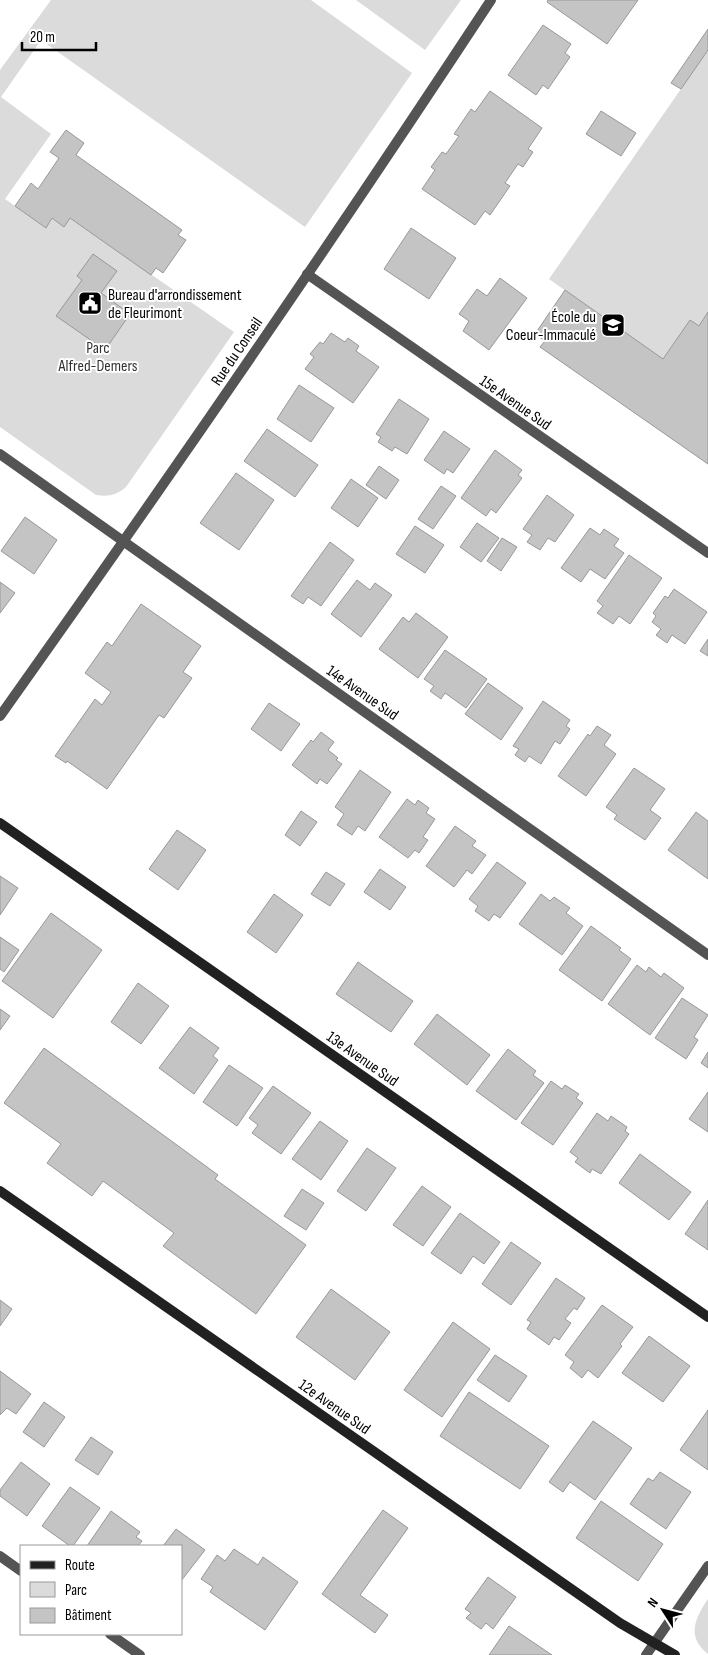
<svg xmlns="http://www.w3.org/2000/svg" width="708" height="1655" font-family="'Sofia Sans Condensed',sans-serif">
  <style>
    .green { fill: #dbdbdb }
    .building { fill: #c4c4c4; stroke: #989898 }
    .lines { fill: none; stroke-linecap: round; stroke-linejoin: round }
    .minor { stroke: #545454; stroke-width: 10 }
    .tertiary { stroke: #545454; stroke-width: 10 }
    .secondary { stroke: #212121; stroke-width: 10 }
    .labels { text-anchor: middle; stroke-width: 4; stroke-linejoin: round; paint-order: stroke }
    .poi-label { font-size: 16px; fill: #000; stroke: #fff; text-anchor: start }
    .park-label { font-size: 16px; fill: #323232; stroke: #fff }
    .street-label { font-size: 16px; fill: #000; stroke: #fff }
  </style>
  <rect width="100%" height="100%" fill="#fff"/>
  <g class="green">
    <path d="M51,0H311L412,73L305,227L41,40L1,97L51,134L5,199L46,228L52,218L64,226L70,218L234,332L126,487C116,495 109,497 96,495L0,427V70Z"/>
    <polygon points="356,0 461,0 425,50"/>
    <polygon points="708,50 708,312 699,326 690,320 663,359 549,279"/>
    <path d="M708,1599V1654C686,1637 695,1618 708,1599Z"/>
  </g>
  <g class="building">
    <polygon points="548,0 638,0 607,44 547,2"/>
    <polygon points="543,25 571,44 565,53 570,57 548,89 543,85 536,95 508,75"/>
    <polygon points="708,29 708,50 681,89 671,83"/>
    <polygon points="490,91 542,128 528,149 533,152 523,167 518,164 505,183 510,186 490,215 485,211 475,225 422,189 435,170 431,167 442,152 446,154 459,136 454,134 471,109 475,112"/>
    <polygon points="601,111 636,133 621,156 586,134"/>
    <polygon points="66,130 84,143 76,155 182,230 178,235 186,240 163,273 156,268 151,275 70,218 64,227 52,218 46,228 15,206 31,183 38,189 59,158 50,152"/>
    <polygon points="411,228 456,258 429,299 384,269"/>
    <polygon points="93,254 117,271 101,293 130,314 105,350 56,316 82,280 77,276"/>
    <polygon points="500,278 527,298 489,350 463,331 469,321 459,314 477,289 487,296"/>
    <polygon points="565,290 663,359 690,320 699,326 708,312 708,464 540,347 545,341 535,334"/>
    <polygon points="331,333 345,342 348,338 359,346 356,351 379,367 353,403 305,369 314,357 310,354 320,342 323,344"/>
    <polygon points="299,385 334,408 311,442 277,419"/>
    <polygon points="399,399 429,419 407,454 395,447 392,451 378,442 381,437 376,434"/>
    <polygon points="267,429 318,465 295,497 244,461"/>
    <polygon points="444,431 470,449 453,473 447,469 444,474 424,460"/>
    <polygon points="495,450 522,470 518,475 522,478 496,513 491,509 486,516 461,498"/>
    <polygon points="379,466 399,480 386,499 366,485"/>
    <polygon points="236,473 274,500 239,550 200,523"/>
    <polygon points="351,479 378,498 358,527 331,508"/>
    <polygon points="441,486 456,496 433,529 418,519"/>
    <polygon points="547,495 574,515 555,542 548,538 540,550 527,542 532,535 523,529"/>
    <polygon points="25,517 57,540 34,574 1,551"/>
    <polygon points="477,523 499,538 481,562 460,547"/>
    <polygon points="415,526 444,545 425,573 396,554"/>
    <polygon points="590,528 600,535 604,529 619,539 614,546 624,553 605,579 590,569 581,582 561,568"/>
    <polygon points="502,538 517,547 501,571 487,561"/>
    <polygon points="330,542 354,560 321,606 308,597 303,604 291,596"/>
    <polygon points="629,555 662,578 630,624 619,616 613,624 597,613 603,606 597,601"/>
    <polygon points="357,580 370,590 375,583 392,595 361,637 331,614"/>
    <polygon points="0,582 15,593 0,613"/>
    <polygon points="674,589 707,612 685,644 672,635 667,643 656,635 661,629 652,622 656,616 653,613 665,596 668,598"/>
    <polygon points="141,604 201,646 183,672 192,678 164,718 159,715 107,789 67,761 66,763 55,756 95,699 102,705 111,692 85,673 107,642 112,646"/>
    <polygon points="416,613 448,637 418,678 379,649 403,617 409,622"/>
    <polygon points="708,639 708,656 700,651"/>
    <polygon points="445,650 487,679 466,708 445,693 441,699 430,691 434,686 424,679"/>
    <polygon points="488,683 523,708 501,740 465,714"/>
    <polygon points="543,701 570,720 566,726 570,729 560,744 555,741 541,764 529,756 525,762 515,755 519,749 513,746"/>
    <polygon points="269,703 300,724 281,751 251,729"/>
    <polygon points="597,726 611,735 604,745 616,754 586,796 558,776 588,734 590,736"/>
    <polygon points="321,732 334,742 328,750 338,758 336,760 342,764 327,784 320,779 317,784 292,765 311,740 313,742"/>
    <polygon points="634,768 665,789 650,810 661,818 645,840 614,819 617,815 606,807"/>
    <polygon points="360,770 391,792 365,831 358,826 352,835 337,825 344,814 335,807"/>
    <polygon points="407,799 415,805 418,800 429,808 426,813 435,819 423,837 428,840 419,853 415,850 408,858 379,837"/>
    <polygon points="301,811 317,822 300,846 285,835"/>
    <polygon points="696,812 708,821 708,879 668,850"/>
    <polygon points="455,826 476,841 472,846 486,855 472,874 467,870 454,887 426,866"/>
    <polygon points="177,830 206,850 178,890 149,869"/>
    <polygon points="497,862 526,883 500,918 494,914 489,921 475,911 478,906 469,899"/>
    <polygon points="380,869 406,887 390,910 364,892"/>
    <polygon points="326,872 345,884 330,906 311,894"/>
    <polygon points="0,876 18,888 0,915"/>
    <polygon points="274,894 303,915 276,953 247,932"/>
    <polygon points="541,894 550,901 554,897 570,908 566,913 583,926 562,955 519,924"/>
    <polygon points="51,913 102,950 53,1018 2,981"/>
    <polygon points="591,926 621,948 619,950 631,959 602,1001 559,970"/>
    <polygon points="0,937 19,950 4,972 0,969"/>
    <polygon points="358,962 413,1001 391,1032 336,994"/>
    <polygon points="637,965 646,972 649,967 661,977 664,973 684,988 650,1035 608,1004"/>
    <polygon points="138,983 169,1006 141,1044 111,1022"/>
    <polygon points="682,998 708,1015 694,1037 698,1040 686,1059 655,1038"/>
    <polygon points="0,1009 10,1016 0,1030"/>
    <polygon points="437,1014 490,1055 467,1085 414,1044"/>
    <polygon points="190,1027 219,1048 213,1056 218,1060 194,1094 159,1068"/>
    <polygon points="44,1048 218,1175 215,1179 306,1245 256,1314 163,1246 174,1233 103,1181 92,1196 47,1163 61,1144 4,1103"/>
    <polygon points="508,1049 536,1071 533,1075 544,1083 516,1120 476,1091"/>
    <polygon points="708,1052 708,1068 701,1063"/>
    <polygon points="229,1065 263,1088 237,1126 203,1102"/>
    <polygon points="551,1081 562,1089 565,1085 579,1094 576,1098 583,1103 553,1145 521,1123"/>
    <polygon points="273,1086 311,1113 281,1154 252,1133 258,1125 249,1118"/>
    <polygon points="708,1092 708,1132 689,1119"/>
    <polygon points="597,1113 608,1121 611,1116 627,1127 625,1131 629,1134 601,1174 592,1169 590,1173 575,1162 578,1158 570,1152"/>
    <polygon points="320,1121 348,1141 321,1180 292,1159"/>
    <polygon points="367,1148 396,1168 366,1211 337,1191"/>
    <polygon points="640,1154 691,1192 669,1220 619,1183"/>
    <polygon points="422,1186 451,1207 423,1246 393,1225"/>
    <polygon points="302,1189 324,1203 306,1230 284,1216"/>
    <polygon points="708,1200 708,1250 685,1234"/>
    <polygon points="460,1213 500,1242 484,1264 473,1256 461,1274 431,1253"/>
    <polygon points="511,1242 541,1263 511,1305 482,1284"/>
    <polygon points="556,1278 585,1298 577,1310 574,1308 565,1319 571,1323 559,1340 554,1337 549,1345 527,1329 531,1322 527,1320"/>
    <polygon points="331,1289 390,1332 355,1380 296,1337"/>
    <polygon points="0,1300 12,1309 0,1326"/>
    <polygon points="602,1305 633,1327 620,1344 622,1346 598,1378 588,1370 582,1378 570,1368 574,1362 565,1355"/>
    <polygon points="453,1322 490,1349 442,1417 404,1390"/>
    <polygon points="649,1336 690,1366 663,1402 622,1373"/>
    <polygon points="495,1355 527,1376 509,1402 477,1380"/>
    <polygon points="0,1371 31,1394 16,1414 7,1408 0,1415"/>
    <polygon points="469,1392 549,1446 520,1489 440,1436"/>
    <polygon points="44,1402 65,1417 44,1447 23,1432"/>
    <polygon points="708,1410 708,1470 680,1450"/>
    <polygon points="593,1421 632,1448 595,1500 570,1482 563,1492 549,1482"/>
    <polygon points="91,1437 113,1452 98,1475 75,1460"/>
    <polygon points="21,1462 50,1484 27,1516 0,1496 0,1490"/>
    <polygon points="660,1472 691,1492 666,1529 630,1504 648,1478 653,1481"/>
    <polygon points="70,1487 100,1508 73,1546 70,1546 42,1526"/>
    <polygon points="601,1501 663,1544 638,1581 576,1538"/>
    <polygon points="383,1510 408,1528 360,1595 388,1615 375,1633 322,1594"/>
    <polygon points="111,1511 140,1532 136,1537 142,1541 138,1546 87,1546"/>
    <polygon points="176,1529 205,1550 181,1581 181,1546 163,1546"/>
    <polygon points="234,1549 258,1565 263,1557 298,1582 265,1630 210,1592 213,1587 201,1579 217,1555 225,1561"/>
    <polygon points="488,1577 516,1597 493,1629 486,1623 481,1629 466,1618 471,1613 465,1609"/>
    <polygon points="509,1626 552,1655 489,1655"/>
  </g>
  <g class="lines">
    <g class="minor">
      <polyline points="307,274 708,553"/>
      <polyline points="0,454 708,955"/>
      <polyline points="0,1556 21,1571"/>
      <polyline points="110,1634 140,1655"/>
      <polyline points="646,1655 708,1566"/>
    </g>
    <path class="tertiary" d="M0,716C168,480 332,242 491,0"/>
    <g class="secondary">
      <polyline points="0,823 708,1317"/>
      <polyline points="0,1191 620,1623 675,1655"/>
    </g>
  </g>
  <defs>
    <g id="civic-square" transform="scale(1.25)"><rect x="-9" y="-9" width="18" height="18" rx="4" fill="#000" stroke="#fff"/><path d="M-.6-6.5H3V-4.5H.6V-3L4-1V1h2V6H-6V1h2V-1L-.6-3ZM-1.2 2.5V6h2.4V2.5Z" fill="#fff"/></g>
    <g id="school-square" transform="scale(1.25)"><rect x="-9" y="-9" width="18" height="18" rx="4" fill="#000" stroke="#fff"/><path d="M0-5L7-2L0 1L-7-2ZM-4 1L0 2.5L4 1V4Q0 6-4 4Z" fill="#fff"/></g>
  </defs>
  <g fill-rule="evenodd">
    <use href="#civic-square" x="90" y="303"/>
    <use href="#school-square" x="613" y="325"/>
  </g>
  <g class="labels">
    <g class="poi-label">
      <text x="108" y="300">Bureau d'arrondissement<tspan x="108" dy="18">de Fleurimont</tspan></text>
      <text x="596" y="322" text-anchor="end">École du<tspan x="596" dy="18">Coeur-Immaculé</tspan></text>
    </g>
    <g class="park-label">
      <text x="98" y="353">Parc<tspan x="98" dy="18">Alfred-Demers</tspan></text>
    </g>
    <g class="street-label">
      <text transform="translate(236 351) rotate(-56)" y="6">Rue du Conseil</text>
      <text transform="translate(516 402) rotate(35)" y="6">15e Avenue Sud</text>
      <text transform="translate(363 692) rotate(35)" y="6">14e Avenue Sud</text>
      <text transform="translate(363 1058) rotate(35)" y="6">13e Avenue Sud</text>
      <text transform="translate(335 1406) rotate(35)" y="6">12e Avenue Sud</text>
    </g>
  </g>
  <rect x="20" y="1545" width="162" height="90" fill="#ffffff" stroke="#999999"/>
  <rect x="30" y="1561" width="25" height="8" fill="#212121" stroke="#999999"/>
  <text x="65" y="1570" font-size="15" fill="#000000">Route</text>
  <rect x="30" y="1582" width="25" height="15" fill="#dbdbdb" stroke="#999999"/>
  <text x="65" y="1595" font-size="15" fill="#000000">Parc</text>
  <rect x="30" y="1608" width="25" height="15" fill="#c4c4c4" stroke="#999999"/>
  <text x="65" y="1620" font-size="15" fill="#000000">Bâtiment</text>
  <g transform="translate(663 1610) rotate(306)" stroke="#ffffff" stroke-width="4" paint-order="stroke">
  <path d="M0-4L9 19L0 12L-9 19Z" fill="#000000"/>
  <text y="-8" font-size="14" font-weight="bold" text-anchor="middle" fill="#000000">N</text>
  </g>
  <path d="M22 42v8h74v-8" fill="none" stroke="#000000" stroke-width="2.5"/>
  <text x="30" y="42" font-size="15" fill="#000000" stroke="#ffffff" stroke-width="4" paint-order="stroke">20 m</text>
</svg>
